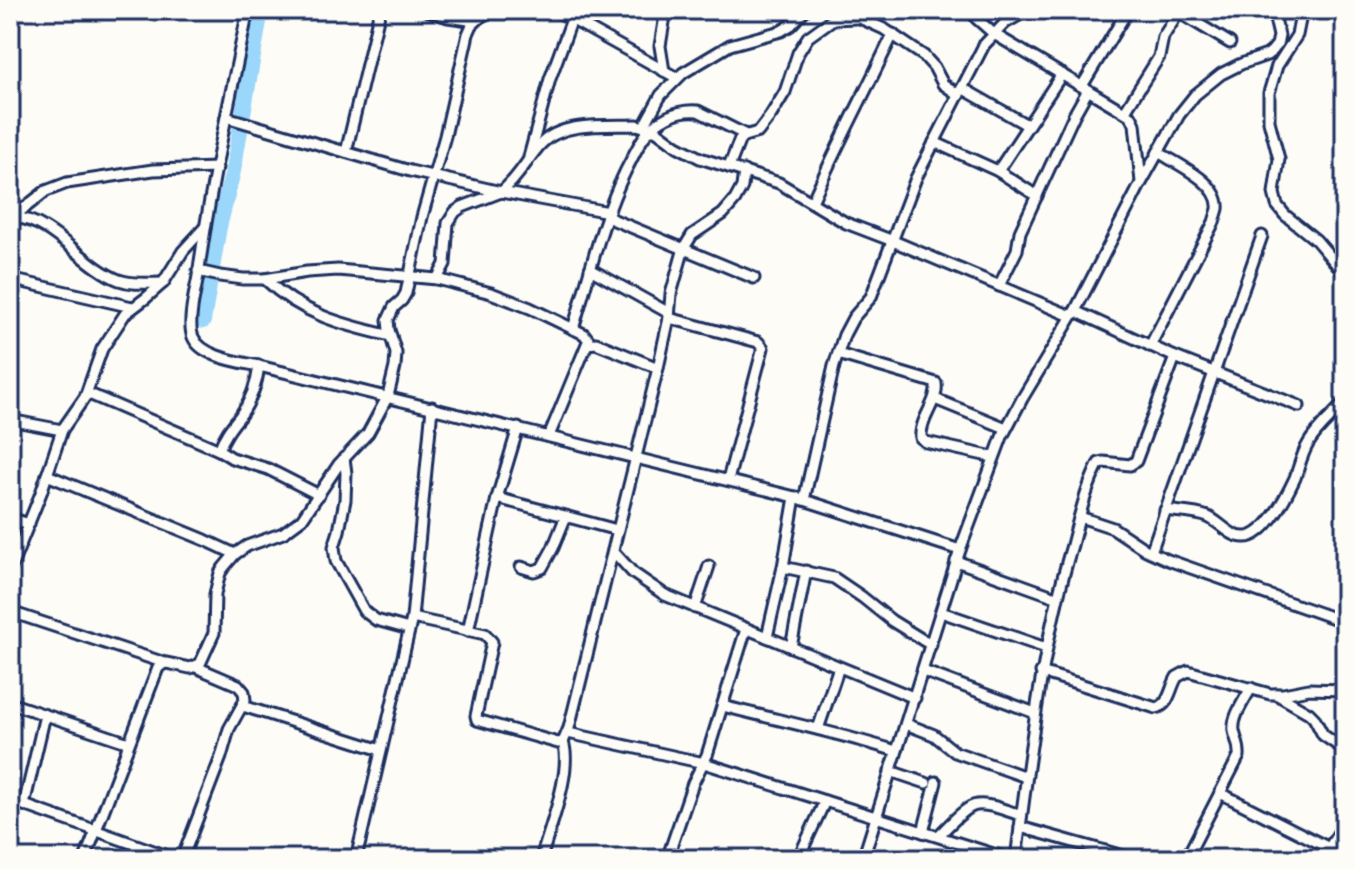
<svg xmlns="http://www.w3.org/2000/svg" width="1355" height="869" font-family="Pangolin,sans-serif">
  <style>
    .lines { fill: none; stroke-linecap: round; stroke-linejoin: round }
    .river { stroke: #9ad7fb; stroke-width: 16 }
    .street-casing { stroke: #1b2f5e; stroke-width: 15 }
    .street { stroke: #fdfcf7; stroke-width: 9 }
  </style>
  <rect width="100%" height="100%" fill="#fdfcf7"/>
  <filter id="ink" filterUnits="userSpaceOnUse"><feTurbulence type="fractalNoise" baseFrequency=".0125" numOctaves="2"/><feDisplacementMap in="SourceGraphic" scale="16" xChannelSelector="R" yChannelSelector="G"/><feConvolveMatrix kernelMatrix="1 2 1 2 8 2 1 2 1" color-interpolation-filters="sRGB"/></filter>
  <g filter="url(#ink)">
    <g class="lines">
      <polyline class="river" points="203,321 219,227 233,171 261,10"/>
      <g class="street-casing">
        <g id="street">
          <path d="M248,10C230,99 210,187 198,276C195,293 187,323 193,337C201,357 240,362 259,366L795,497L960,550"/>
          <polyline points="426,10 448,17 476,21"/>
          <polyline points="555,10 677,78"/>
          <polyline points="842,10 884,29 924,56 934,67 943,84 959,95"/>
          <polyline points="971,10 977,19 994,34 1131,116 1135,124 1141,182"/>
          <polyline points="1175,10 1230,43"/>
          <polyline points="1302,10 1297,35 1277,66 1269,93 1269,121 1279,159 1274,193 1277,205 1285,215 1316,240 1345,274"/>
          <polyline points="664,71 660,46 666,10"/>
          <polyline points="1082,86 1128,10"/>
          <polyline points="962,88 1027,125"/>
          <polyline points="1125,111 1159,57 1163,37 1179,12"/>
          <path d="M226,117L410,171L501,192C518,179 527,159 541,144C562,121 608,126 637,125L657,131L677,146L700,158L779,183L846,223L893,241L1071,316"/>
          <polyline points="644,126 661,95 683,73 730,45 781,31 791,25 805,10"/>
          <polyline points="934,142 998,171 1037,196"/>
          <polyline points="346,152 380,10"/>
          <polyline points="529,157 550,79 572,19"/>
          <polyline points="729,167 740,139 744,136 758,132 771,115 785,92 798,53 808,37 833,19 856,18 863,10"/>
          <polyline points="998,171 1062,74"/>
          <path d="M812,202C837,145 866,91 893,34"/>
          <polyline points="13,217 46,191 67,183 153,170 217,168"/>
          <path d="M13,217C52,219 84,267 119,280C133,285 148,283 163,283"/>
          <polyline points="607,217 754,278"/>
          <polyline points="590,269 669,313"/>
          <polyline points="198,271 220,276 243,279 265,279 307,272 338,270 437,279 491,293 530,308 584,334 591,343"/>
          <polyline points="10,279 132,307"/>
          <path d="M265,279C301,314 343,325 391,336"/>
          <polyline points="437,279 445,264 448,223 455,212 462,207 501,192 609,212"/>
          <polyline points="999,286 1017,250 1020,232 1074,115 1088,90"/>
          <polyline points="1075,311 1175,357 1299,406"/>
          <polyline points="669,318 758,342 763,348 728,480"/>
          <path d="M573,329C589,276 602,219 626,170C632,159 637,147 644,137C657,120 676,109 698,111L746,135"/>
          <path d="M1150,346L1214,222C1215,218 1217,213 1218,209C1221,183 1177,164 1158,152"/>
          <path d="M838,354L936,383C939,402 919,419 921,438L926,442L993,457"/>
          <polyline points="87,393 219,450 232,458 268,469 319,495"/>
          <polyline points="935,399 1006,428"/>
          <polyline points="10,420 62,430"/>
          <polyline points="549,436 587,344 596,343 658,368"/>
          <path d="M219,450C224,436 231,427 240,416C250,402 257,383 259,366"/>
          <polyline points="344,458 346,473 345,500 339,531 334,547 336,561 364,611 376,620 409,629"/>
          <polyline points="47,475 205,540 235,554"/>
          <polyline points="497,498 617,530"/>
          <polyline points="804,500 834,366 844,335 853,318 871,297 916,178 984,45 1005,23 1028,10"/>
          <path d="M1165,510C1179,512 1195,512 1208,517C1220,522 1231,538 1245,537C1266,537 1287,495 1295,478C1299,467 1302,454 1308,444C1317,428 1333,416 1345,402"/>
          <polyline points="1080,517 1113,528 1146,550 1168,560 1345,622"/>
          <polyline points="10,518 29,524"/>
          <polyline points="613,551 633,573 665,595 915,698"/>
          <polyline points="1151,552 1262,236"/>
          <polyline points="956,561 1056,597"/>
          <polyline points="521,567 534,571 542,568 553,548 566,516"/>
          <polyline points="783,567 834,578 862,597 892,621 931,645"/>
          <polyline points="10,570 41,493 62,430 85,397 102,349 125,314 146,298 163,283 183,251 205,227"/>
          <polyline points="10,608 17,614 165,663"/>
          <polyline points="695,608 709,566"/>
          <polyline points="941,612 1046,648"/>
          <polyline points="412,618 485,634 492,642 476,716 477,720 558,743 563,742 569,728 658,368 669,318 671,294 684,248 692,235 723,214 735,200 742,187 744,171"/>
          <polyline points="468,631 497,498 518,428"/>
          <polyline points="767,637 783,567 795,497"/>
          <polyline points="791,647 806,571"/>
          <polyline points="923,671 1035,713"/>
          <path d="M1041,672L1156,708C1170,705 1170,688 1177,677L1188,671L1270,694H1283L1309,689L1345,690"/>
          <polyline points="1276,694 1309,713 1314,718 1323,735 1345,750"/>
          <polyline points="10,703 129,743"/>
          <polyline points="243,706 381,750"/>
          <path d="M723,706C781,721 839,733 896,751"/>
          <polyline points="906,724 934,735 955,752 1026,777"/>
          <polyline points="818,729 839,667"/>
          <polyline points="568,733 704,763 1009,859"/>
          <polyline points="890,771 926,783"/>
          <polyline points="1220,793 1345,856"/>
          <polyline points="10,800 176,859"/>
          <polyline points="24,805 45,715"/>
          <polyline points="1020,827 1134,859"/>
          <polyline points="923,832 936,782"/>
          <path d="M938,836C947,828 965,806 977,805C991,803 1009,812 1021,815"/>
          <polyline points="85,859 158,668 163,664 167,663 190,668 200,664 214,633 215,594 220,573 224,567 235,554 247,546 283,533 302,519 339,464 368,433 388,396 395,367 396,353 389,330 388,320 394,307 402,300 406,293 422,217 445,136 468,34 472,25 488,10"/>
          <polyline points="182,859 221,757 229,729 245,700 244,692 238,685 196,667"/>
          <polyline points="356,859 412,618 432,407"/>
          <path d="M541,859C549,829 573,771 563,742"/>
          <polyline points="667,859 693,783 707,755 746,629"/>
          <polyline points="798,859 825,801"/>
          <polyline points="863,859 960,550 1002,437 1022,399 1075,311 1141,183 1179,115 1195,95 1221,74 1241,64 1267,55 1272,51 1277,45 1279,36 1273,10"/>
          <path d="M1016,859C1030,752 1041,649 1072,545C1079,518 1086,488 1099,463L1103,462L1130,465L1136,461L1175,357"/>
          <path d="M1186,859L1239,756C1240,746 1236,741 1234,731C1232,717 1244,701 1251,688"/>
          <polyline points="1322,859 1345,823"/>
        </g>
      </g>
      <use href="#street" class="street"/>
    </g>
  </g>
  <rect width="1355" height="869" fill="none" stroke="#fdfcf7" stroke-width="40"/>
  <rect x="20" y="20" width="1315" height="829" fill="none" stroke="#1b2f5e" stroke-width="3" filter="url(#ink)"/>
</svg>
